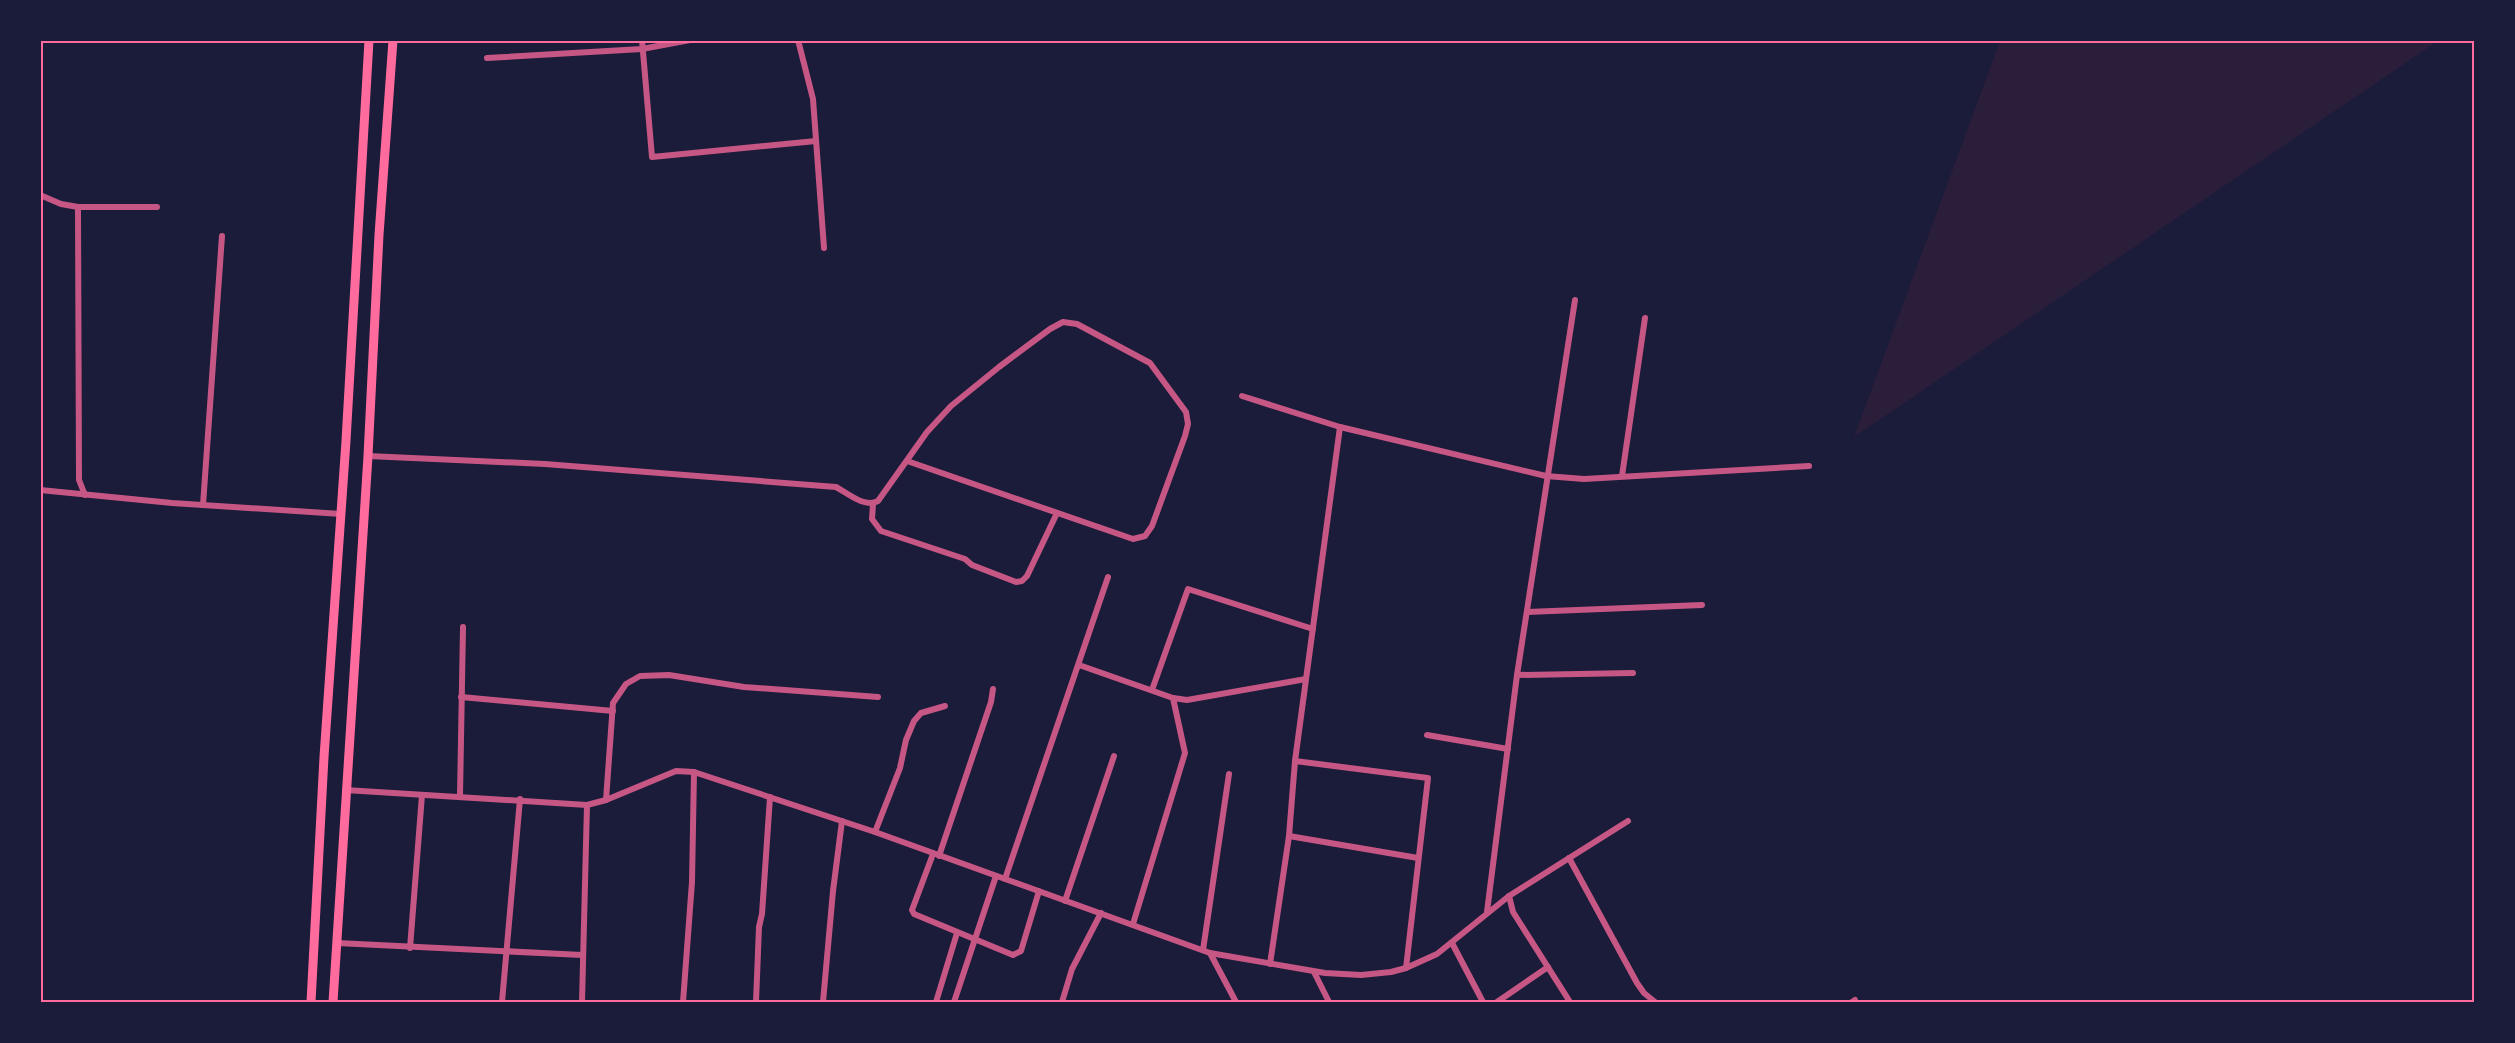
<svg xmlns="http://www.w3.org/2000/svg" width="2515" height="1043" font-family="Karla,sans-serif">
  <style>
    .green { fill: #2a1e3b }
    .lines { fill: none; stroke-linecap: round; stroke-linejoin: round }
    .minor { stroke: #c65784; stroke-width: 6 }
    .primary { stroke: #ff6b9d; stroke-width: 9 }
    .neatline { fill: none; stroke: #ff6b9d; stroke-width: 2 }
  </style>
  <rect width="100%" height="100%" fill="#1b1b3a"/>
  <polygon class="green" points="2000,41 2000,40 2438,41 1854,437"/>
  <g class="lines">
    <g class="minor">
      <polyline points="642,40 652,157 816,141"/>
      <polyline points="798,40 813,99 824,248"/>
      <polyline points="487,58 642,49 690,40"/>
      <polyline points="40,195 61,204 78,207 79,480 85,495"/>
      <polyline points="78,207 157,207"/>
      <polyline points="1242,396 1340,427 1546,476 1584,479 1809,466"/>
      <path d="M368,456L545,464L836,487C849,494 864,508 878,501L927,432L951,406L999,367L1050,329L1063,322L1077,324L1150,363L1186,412L1188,424L1185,436L1152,526L1145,536L1133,539L907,461"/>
      <polyline points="1622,476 1645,318"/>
      <polyline points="40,490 172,503 341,514"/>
      <polyline points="873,504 872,519 881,531 965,559 972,565 1016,582 1022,581 1027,576 1057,513"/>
      <polyline points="203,505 222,236"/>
      <polyline points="1527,612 1702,605"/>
      <polyline points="1079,665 1173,698 1187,700 1306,679"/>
      <polyline points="1517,675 1633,673"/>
      <polyline points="1152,690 1188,589 1313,629"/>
      <polyline points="461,697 613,711"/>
      <polyline points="1427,735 1508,749"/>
      <polyline points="1295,761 1428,778 1406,968"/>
      <polyline points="345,790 587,805 606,800 676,771 694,772 875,832 1210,953 1325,973 1361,975 1391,972 1406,968 1437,954 1509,896 1628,821"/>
      <polyline points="460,796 463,627"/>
      <polyline points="606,800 613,703 626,684 640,676 669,675 744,687 878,697"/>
      <polyline points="875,832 900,768 906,740 914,721 921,713 945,706"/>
      <polyline points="1289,836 1418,858"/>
      <polyline points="933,854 912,910 914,914 1013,955 1021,951 1039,891"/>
      <polyline points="939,856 991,702 993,689"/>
      <polyline points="1569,858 1637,983 1644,993 1655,1002"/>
      <polyline points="1005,879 1108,577"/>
      <polyline points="1509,896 1513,912 1570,1002"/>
      <polyline points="1065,901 1114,756"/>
      <polyline points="1487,912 1517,675 1575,300"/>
      <polyline points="1133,924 1185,753 1173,698"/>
      <polyline points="337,943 582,955"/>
      <polyline points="1452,943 1483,1002"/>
      <polyline points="410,948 422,795"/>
      <polyline points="1203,950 1229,774"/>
      <polyline points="1210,953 1236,1002"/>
      <polyline points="1270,964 1289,836 1295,761 1340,427"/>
      <polyline points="1314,972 1329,1002"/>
      <polyline points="502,1002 520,799"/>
      <polyline points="582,1002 587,805"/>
      <polyline points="683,1002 692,882 694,772"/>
      <polyline points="756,1002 759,927 762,914 770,797"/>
      <polyline points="823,1002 833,891 842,821"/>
      <polyline points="936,1002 957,933"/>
      <polyline points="954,1002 996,876"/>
      <polyline points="1062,1002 1072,969 1101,913"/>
      <polyline points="1497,1002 1548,967"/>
      <polyline points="1852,1002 1855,1000"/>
    </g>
    <g class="primary">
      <polyline points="311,1002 324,757 346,441 369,40"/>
      <polyline points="333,1002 368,456 379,235 393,40"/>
    </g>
  </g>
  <rect width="2515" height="1043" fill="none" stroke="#1b1b3a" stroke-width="84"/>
  <rect x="42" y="42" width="2431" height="959" class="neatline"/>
</svg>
